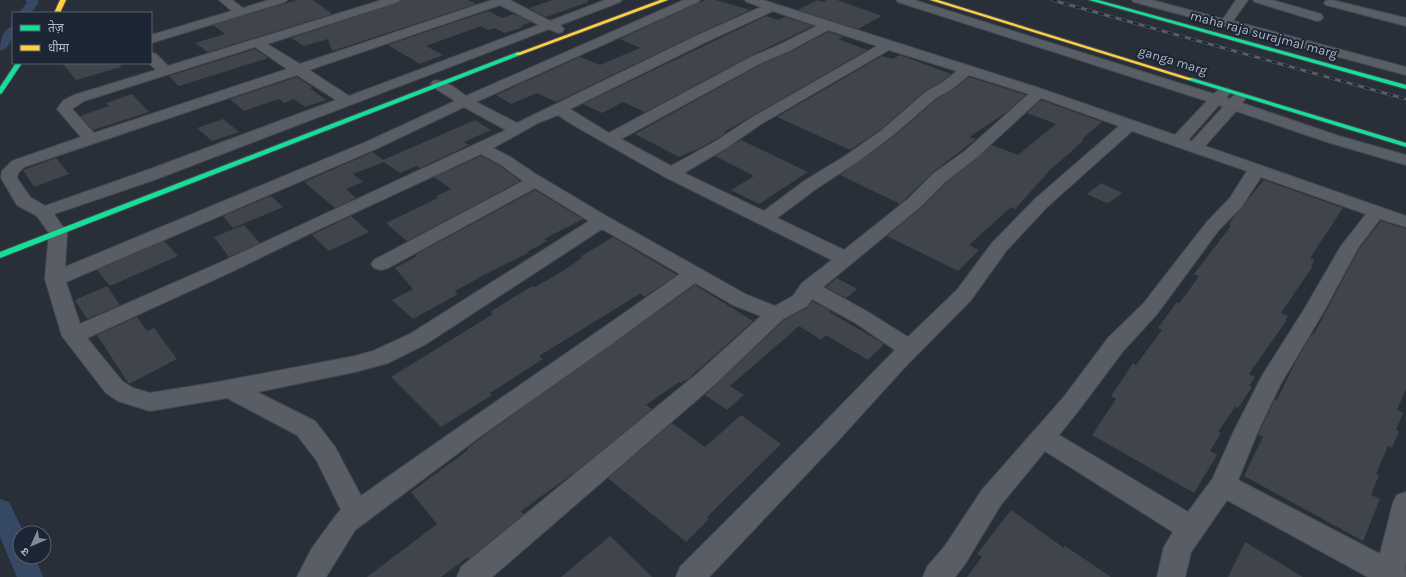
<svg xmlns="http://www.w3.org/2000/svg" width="1406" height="577" font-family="Karla,'Noto Sans Devanagari',sans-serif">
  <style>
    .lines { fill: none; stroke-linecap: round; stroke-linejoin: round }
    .canal { fill: #364964; fill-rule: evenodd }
    .building { fill: #40454c }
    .street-casing { stroke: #454a51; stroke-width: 2 }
    .fast-casing { stroke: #454a51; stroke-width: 2 }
    .slow-casing { stroke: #454a51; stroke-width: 2 }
    .street { fill: #595e66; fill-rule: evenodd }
    .fast { fill: #16e098; fill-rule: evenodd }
    .slow { fill: #ffcf43; fill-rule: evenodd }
    .rail-casing { stroke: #575c64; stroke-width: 3 }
    .rail { stroke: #1c2533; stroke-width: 2; stroke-dasharray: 6; stroke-linecap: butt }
    .labels { text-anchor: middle; stroke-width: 4; stroke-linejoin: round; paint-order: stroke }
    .far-street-label { font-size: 13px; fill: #b2bbc9; stroke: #1c2533 }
  </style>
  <rect width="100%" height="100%" fill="#292f38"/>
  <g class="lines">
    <g class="canal">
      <polygon points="25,0 37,0 39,2 31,13 19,13 27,2"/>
      <path d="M13,26C13,36 11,48 0,51C0,41 2,29 13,26Z"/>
      <polygon points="0,499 9,502 24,533 20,533 20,557 35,557 43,577 17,577 0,537"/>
    </g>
  </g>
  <g class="building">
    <polygon points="297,0 313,0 332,14 208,52 195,43 225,34 213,25"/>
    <polygon points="402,0 468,0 476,4 332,51 328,39 304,46 291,38 398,3"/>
    <polygon points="553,0 588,0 588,2 546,17 529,8"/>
    <polygon points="705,0 716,0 750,10 695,35 556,102 537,93 511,104 496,95 580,57 600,65 640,48 620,39"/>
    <polygon points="817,0 823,2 827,0 837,0 882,16 858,29 798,10"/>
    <polygon points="488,11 502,18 514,14 531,22 521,26 523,27 505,33 495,28 488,30 481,26 426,46 443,55 420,64 388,45"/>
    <polygon points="766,16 778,20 785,17 813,26 750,56 645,112 623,102 602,113 583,104"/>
    <polygon points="828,32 844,37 838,39 867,50 724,132 726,133 700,148 679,157 635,134 762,64 790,52"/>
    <polygon points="255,49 268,58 179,86 169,76"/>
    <polygon points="900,55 951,74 941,82 926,90 881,129 850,150 777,117 882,56 893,59"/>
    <polygon points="62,63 120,63 121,67 76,80"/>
    <polygon points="297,77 312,87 310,88 326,100 305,107 294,99 284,103 279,99 244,111 230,99"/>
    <polygon points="969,77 1026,95 1007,112 969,137 976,139 932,173 900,204 840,175 893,137 938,98 953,90"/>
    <polygon points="132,94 149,112 93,130 80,116 109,106 106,103"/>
    <polygon points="1041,100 1102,122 1082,139 1084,140 1050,170 1015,209 1011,207 969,245 979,250 958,271 887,236 921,208 946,183 992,145 1018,155 1056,124 1027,113"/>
    <polygon points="223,119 239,132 212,141 197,128"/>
    <polygon points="475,120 491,130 464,142 469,145 420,168 417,166 400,173 384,162 353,174 363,182 346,189 356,198 335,208 304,182 373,152 383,160"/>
    <polygon points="741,140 808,172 759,204 731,190 754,176 715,156"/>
    <polygon points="481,156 499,165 520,181 407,241 386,223 438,198 436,196 451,189 434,177"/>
    <polygon points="56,158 69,174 34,187 23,170"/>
    <polygon points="1264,180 1343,208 1310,258 1314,260 1311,266 1313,266 1281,313 1288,316 1285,321 1286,321 1249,374 1255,377 1249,386 1252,387 1238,408 1235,407 1218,432 1221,433 1210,451 1217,455 1194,493 1092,435 1116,399 1111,396 1124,377 1133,363 1136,365 1162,330 1158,328 1177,302 1179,303 1187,293 1199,276 1194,274 1231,226 1229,224 1235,215"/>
    <polygon points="1101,183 1122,193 1110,202 1106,203 1087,194"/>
    <polygon points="535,190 583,219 544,239 547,241 527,252 528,253 476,279 477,279 455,291 458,294 413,319 392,300 413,289 395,268 417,256 415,255"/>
    <polygon points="271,196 283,207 233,228 223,216"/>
    <polygon points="351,216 369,232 329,251 312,235"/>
    <polygon points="1381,221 1406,229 1406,389 1397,410 1403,413 1396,430 1399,431 1392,448 1388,446 1376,474 1379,475 1371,495 1380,499 1363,541 1244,476 1263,437 1258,434 1275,399 1277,400 1296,361 1312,334 1314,334 1359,249"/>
    <polygon points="244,225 260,243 229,257 214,237"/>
    <polygon points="613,237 677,275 644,297 641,293 539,356 543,359 490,393 492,395 441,427 391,377 493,314 490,312 514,297 533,286 535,287 563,271 582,258 580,257"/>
    <polygon points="164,241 178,256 110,286 97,270"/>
    <polygon points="837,278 857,289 846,298 826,287"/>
    <polygon points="695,285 753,321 686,381 685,380 681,383 679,382 646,405 652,409 578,470 521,511 524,514 469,559 468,557 441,577 367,577 437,524 411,492 468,450 467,449 486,434"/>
    <polygon points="107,286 120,305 87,319 75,300"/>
    <polygon points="812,301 831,311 829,312 884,344 868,360 826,335 821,340 799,326 730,386 744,395 727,410 705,395 784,320 808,307"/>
    <polygon points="137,317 147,331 154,328 177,359 129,384 97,335"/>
    <polygon points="741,415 781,444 707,517 709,519 686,542 608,478 672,423 705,447"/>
    <polygon points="1011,510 1064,548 1065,546 1111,577 967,577 982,557 977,554"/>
    <polygon points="610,536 652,577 561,577"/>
    <polygon points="1245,542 1303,577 1228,577"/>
  </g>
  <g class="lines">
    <g class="street-casing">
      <g id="street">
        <polygon points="219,0 232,0 243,8 269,0 287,0 285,2 151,43 151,35 232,11"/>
        <path d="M382,0H400L398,2L267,44L300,64L492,0H510L550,21L605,0H622L620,2L560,25L564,29L562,32L558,33L549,29L154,180L54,214L67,233L65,267L366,142L455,101L433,87L431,84L433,81C445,78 457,90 466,96L684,0H700L698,2L476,102L517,123L696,36L761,7L747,2L745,0H763L1036,87L1175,135L1207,101L898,2L896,0H914L1214,94C1219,89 1222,87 1229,89L1231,92L1226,98L1230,99C1235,94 1238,92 1245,94L1247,97L1242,103L1339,136L1406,155V165L1327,142L1236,111L1205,146L1406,216V227L1380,219L1358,248L1324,311L1280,385L1258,431L1238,480L1380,554L1393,503L1397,495L1406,492V561L1405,567L1406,577H1368L1227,500L1191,552L1185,577H1157L1164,547L1173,532L1045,451L1000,506L965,564L955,577H923L927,567L945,546L982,490L1063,398L1108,338L1143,304L1206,223L1230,198L1247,171L1132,131L1047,207L1006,251L971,300L904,368L835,444L709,577H676L680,567L817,430L895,350L854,322L812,299L807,306L783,319L714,385L492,577H457L461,567L698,373L761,316L733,305L695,283L610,345L485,433L355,530L326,577H297L312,548L337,514L341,510L317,461L297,435L227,398L150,411L118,401L106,393L62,336L45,279L49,233L37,216L17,205L1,178L2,171L12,161L81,137L57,109L63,101L74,95L156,70L149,63H151V53L156,54L168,66ZM500,5L539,25L349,96L309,70ZM773,11L817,26L779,45L751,57L609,133L570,109L706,42ZM828,30L877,46L751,118L716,141L671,166L621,139L761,63L789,51ZM255,47L287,69L94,133L72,109L84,101ZM889,50L957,71L942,83L927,91L882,130L845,156L804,181L764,211L684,173L728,147L761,124ZM297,75L336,100L142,172L45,206L30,197L17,178L18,173L24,167ZM969,75L1029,94L965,151L933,174L908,199L844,250L777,218L816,189L857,162L892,136L937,97L952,89ZM1041,98L1119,126L1035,199L992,243L957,290L908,337L868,312L823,287L920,207L945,182L977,157ZM1219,105L1223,107L1192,141L1188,140ZM464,107L506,130L217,264L80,324L66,282L378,148ZM558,115L573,125L665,177L832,260L802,283L793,296L775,306L747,295L608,217L534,173L512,158L493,148L538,123ZM481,154L500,164L523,181L374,260L371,264L374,268L381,270L388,268L535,188L589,221L410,334L373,351L355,356L218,382L150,393L133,388L122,381L87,338L231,272L313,232ZM1261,177L1366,214L1341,246L1305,308L1262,376L1234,431L1213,478L1188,512L1059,435L1079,410L1124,350L1157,314L1218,231L1242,206ZM602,229L680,274C574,349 466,421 361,496L335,447L315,421L257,392L355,372L388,363L426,344Z"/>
        <polygon points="1132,0 1152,0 1223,19 1236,0 1248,0 1233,21 1406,67 1406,75 1134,2"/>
        <polygon points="1253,0 1272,0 1321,14 1323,17 1321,20 1317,21 1255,2"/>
        <polygon points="1332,0 1406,18 1406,26 1326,5 1324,3 1326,1"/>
      </g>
    </g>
    <g class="fast-casing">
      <g id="fast">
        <polygon points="1089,0 1098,0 1406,85 1406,89"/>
        <polygon points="518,52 521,54 520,55 0,258 0,252"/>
        <polygon points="16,63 22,63 2,93 0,94 0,87"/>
        <polygon points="1188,78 1192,78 1406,143 1406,147 1188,80"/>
      </g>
    </g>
    <g class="slow-casing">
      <g id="slow">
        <polygon points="60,0 66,0 60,13 54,13"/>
        <polygon points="660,0 668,0 520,55 515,54"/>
        <polygon points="930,0 938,0 1193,79 1188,80"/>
      </g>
    </g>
    <use href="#street" class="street"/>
    <use href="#fast" class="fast"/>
    <use href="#slow" class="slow"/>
    <g class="rail-casing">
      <polyline id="rail" points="1052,0 1406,99"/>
    </g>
    <use href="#rail" class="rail"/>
  </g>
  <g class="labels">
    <g class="far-street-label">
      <text transform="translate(1264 34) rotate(15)" y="5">maha raja surajmal marg</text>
      <text transform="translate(1173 60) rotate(17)" y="5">ganga marg</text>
    </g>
  </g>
  <rect x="12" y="12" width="140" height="52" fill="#1c2533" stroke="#58616f"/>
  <rect x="20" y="25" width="20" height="6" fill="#16e098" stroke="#58616f"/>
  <text x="48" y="32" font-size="12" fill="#b2bbc9">तेज़</text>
  <rect x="20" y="45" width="20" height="6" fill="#ffcf43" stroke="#58616f"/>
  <text x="48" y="52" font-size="12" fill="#b2bbc9">धीमा</text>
  <g transform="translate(32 545) rotate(225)"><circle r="19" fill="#1c2533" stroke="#58616f"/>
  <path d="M0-3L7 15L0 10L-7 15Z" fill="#828a96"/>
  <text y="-6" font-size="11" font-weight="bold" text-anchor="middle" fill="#b2bbc9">उ</text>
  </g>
</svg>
